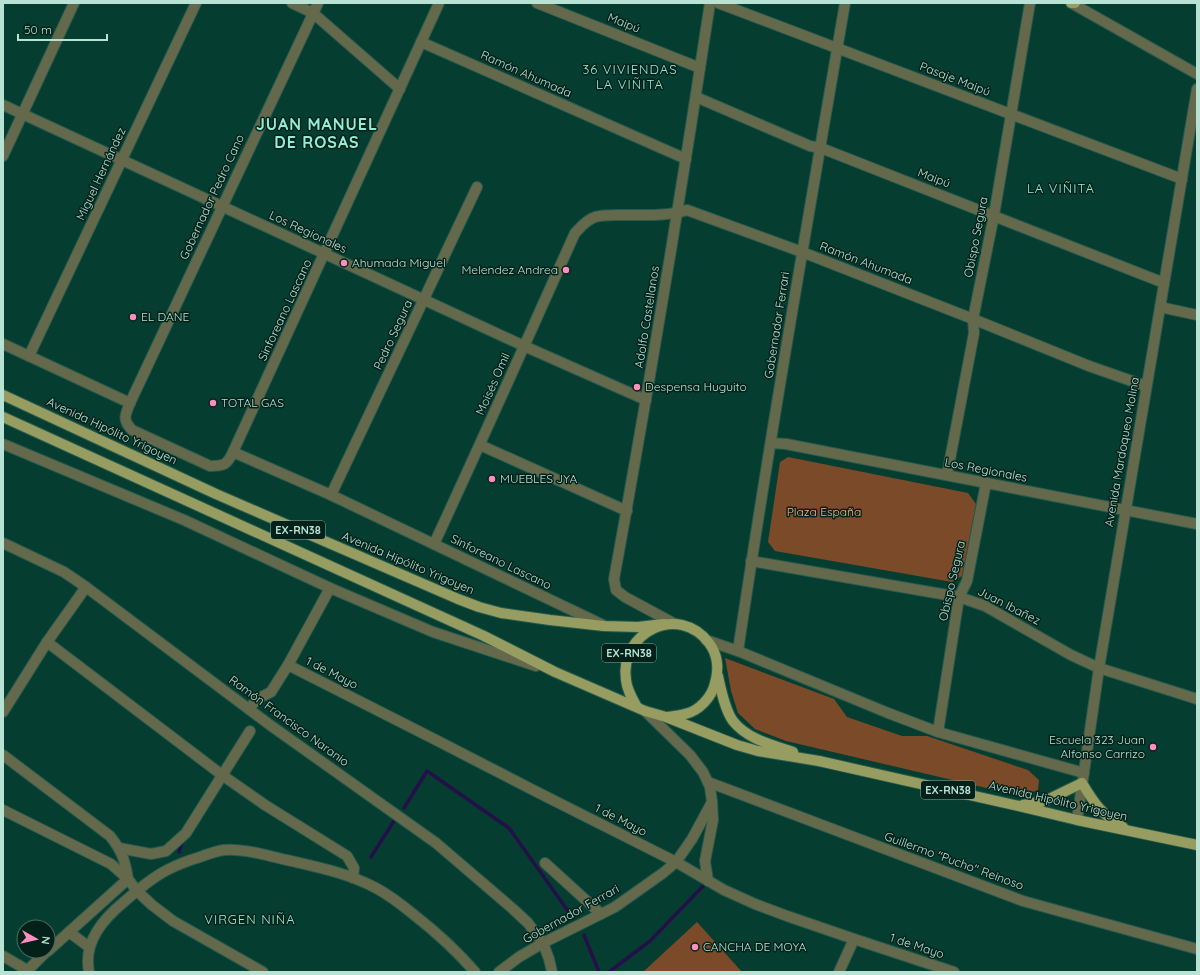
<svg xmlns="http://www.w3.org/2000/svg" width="1200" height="975" font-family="Quicksand,sans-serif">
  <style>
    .green { fill: #7b4a28 }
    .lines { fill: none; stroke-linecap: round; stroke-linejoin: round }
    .stream { stroke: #241048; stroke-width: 3.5 }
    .minor-casing { stroke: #265b4e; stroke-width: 12 }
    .major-casing { stroke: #265b4e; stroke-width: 12 }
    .minor { stroke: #65694c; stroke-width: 10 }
    .major { stroke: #979d60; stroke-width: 10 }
    .poi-dot { fill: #fd8ebe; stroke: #032119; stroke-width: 1.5 }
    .labels { text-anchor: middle; stroke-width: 3; stroke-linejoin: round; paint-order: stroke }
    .shield { fill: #032119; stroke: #81a89c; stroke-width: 1 }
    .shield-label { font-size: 11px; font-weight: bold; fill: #b7e2d4 }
    .street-label { font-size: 12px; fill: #b7e2d4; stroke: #032119 }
    .poi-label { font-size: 12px; fill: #b7e2d4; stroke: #032119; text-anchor: start }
    .park-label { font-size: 12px; fill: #fdb689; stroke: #032119 }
    .neighbourhood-label { font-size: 13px; letter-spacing: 1px; fill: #91eed3; stroke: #032119 }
    .district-label { font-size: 16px; font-weight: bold; letter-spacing: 1px; fill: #91eed3; stroke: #032119 }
  </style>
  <rect width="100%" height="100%" fill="#063d31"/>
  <g class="green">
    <polygon points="788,457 968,493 976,504 962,576 952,582 775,551 768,542 780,462"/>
    <polygon points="725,658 834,699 847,717 902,736 927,736 1028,770 1039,780 1038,790 1023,795 995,790 786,741 755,729 738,713 731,691"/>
    <polygon points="697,922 742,972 643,972"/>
  </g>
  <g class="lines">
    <g class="stream">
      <polyline points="404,808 427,771 509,828 573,918"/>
      <polyline points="179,852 183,839"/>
      <polyline points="371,857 394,821"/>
      <polyline points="584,935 599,972"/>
      <polyline points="609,972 650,941 708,881"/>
    </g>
    <g class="minor-casing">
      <g id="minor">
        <polyline points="292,3 313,13 400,89"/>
        <polyline points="537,3 700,68"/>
        <polyline points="718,3 1182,179"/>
        <polyline points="1073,4 1197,74"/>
        <polyline points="421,42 686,159"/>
        <polyline points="696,97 810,146 821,148 1164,283"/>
        <polyline points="3,105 524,346 646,400"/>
        <polyline points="3,156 74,3"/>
        <polyline points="1160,307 1197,315"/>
        <path d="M3,344L130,403C125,416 122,419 132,430L210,466C224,466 227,465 233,452L331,495L603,625"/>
        <polyline points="29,356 196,3"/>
        <polyline points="130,403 318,3"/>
        <polyline points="771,443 786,444 1197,524"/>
        <polyline points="3,444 184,520 330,588 433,632 536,666"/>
        <polyline points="480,445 627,511"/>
        <polyline points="233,452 439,3"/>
        <polyline points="947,475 974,333 973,319 994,215 1030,3"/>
        <polyline points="331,495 477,187"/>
        <polyline points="3,543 64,572 86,587 270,725 436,843 513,909 528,923 543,943 549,959 552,972"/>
        <path d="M434,544C482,441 528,337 575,233C581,227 586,220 595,217C605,214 618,215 629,215C649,215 668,216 687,210L802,252L973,319L1089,366L1146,386"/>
        <polyline points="751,561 959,597 985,606 1071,655 1099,668 1197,699"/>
        <path d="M675,624L625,597L616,590L614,579C649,387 681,195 710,3"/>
        <polyline points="706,640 738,651 888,713 938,732 1084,773"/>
        <polyline points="47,642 222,775 265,805 347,856 354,868 353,878"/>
        <path d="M738,651C770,435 808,219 845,3"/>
        <polyline points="288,665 436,740 535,791 676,862 724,890 755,904 787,916 854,939 954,972"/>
        <polyline points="249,709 257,699 271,692 288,665 330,588"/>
        <polyline points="645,711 690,755 703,772 710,787 712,802 713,820 705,861 706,868 708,881"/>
        <polyline points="3,712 47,642 86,587"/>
        <polyline points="938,732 959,597 967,581 986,483"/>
        <path d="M3,755L110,836C122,851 125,860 128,879"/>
        <polyline points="708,782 1023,901 1197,949"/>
        <polyline points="3,810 111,864 128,879 137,891 152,905 173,921 263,972"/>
        <polyline points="1077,820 1099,668 1197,89"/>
        <polyline points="119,848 151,854 166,851 186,833 250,731"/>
        <polyline points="545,863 601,914"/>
        <polyline points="69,932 89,947"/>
        <polyline points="48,951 128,879"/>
        <polyline points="3,956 27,970"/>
        <polyline points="26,972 47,951"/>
        <path d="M89,972C83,942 103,919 125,901C139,889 153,877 169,869C179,864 190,860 200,857C208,854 216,851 224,850C243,848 268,856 287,860C317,867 348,873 376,888C389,895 402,905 413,914C436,932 457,951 475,972"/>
        <polyline points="499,972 519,957 543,943 615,907 663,873 676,862 692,839 712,802"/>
        <polyline points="839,972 854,939"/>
      </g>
    </g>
    <g class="major-casing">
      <g id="major">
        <polyline points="1071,3 1075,3"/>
        <polyline points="3,395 216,494 458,599 479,607 501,613 550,620 604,626 638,627 664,624"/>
        <polyline points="3,417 484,636 555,672 645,711 666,717 737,745 758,751 819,761 1019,806 1077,820 1197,845"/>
        <path d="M718,676C721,690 725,710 733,721C747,739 772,745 793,752"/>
        <path d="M637,707C632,698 627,690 626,680C619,632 679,603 709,643C718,655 719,669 715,683C712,697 699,711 685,714C679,716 673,716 667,717"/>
        <path d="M1023,805L1045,801L1082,783C1094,803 1102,815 1123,827"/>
      </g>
    </g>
    <use href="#minor" class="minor"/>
    <use href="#major" class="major"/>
  </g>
  <g class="poi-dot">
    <circle cx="344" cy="263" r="4"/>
    <circle cx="566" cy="270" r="4"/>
    <circle cx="133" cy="317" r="4"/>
    <circle cx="637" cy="387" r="4"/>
    <circle cx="213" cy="403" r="4"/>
    <circle cx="492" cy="479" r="4"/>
    <circle cx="1153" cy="747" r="4"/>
    <circle cx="695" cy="947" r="4"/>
  </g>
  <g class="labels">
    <g class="shield">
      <rect x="271" y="521" width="54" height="18" rx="3"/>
      <rect x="602" y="644" width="54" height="18" rx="3"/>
      <rect x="921" y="781" width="54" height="18" rx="3"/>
    </g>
    <g class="shield-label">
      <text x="298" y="534">EX-RN38</text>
      <text x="629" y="657">EX-RN38</text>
      <text x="948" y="794">EX-RN38</text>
    </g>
    <g class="street-label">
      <text transform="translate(624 23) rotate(22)" y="4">Maipú</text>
      <text transform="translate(526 74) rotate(24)" y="4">Ramón Ahumada</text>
      <text transform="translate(955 79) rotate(21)" y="4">Pasaje Maipú</text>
      <text transform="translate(101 174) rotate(-65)" y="4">Miguel Hernández</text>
      <text transform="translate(934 178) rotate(21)" y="4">Maipú</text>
      <text transform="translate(212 197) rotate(-65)" y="4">Gobernador Pedro Cano</text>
      <text transform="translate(308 232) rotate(25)" y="4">Los Regionales</text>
      <text transform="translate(976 237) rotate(-79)" y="4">Obispo Segura</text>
      <text transform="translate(866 263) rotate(21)" y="4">Ramón Ahumada</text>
      <text transform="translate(285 310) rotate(-65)" y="4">Sinforeano Lascano</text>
      <text transform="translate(647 317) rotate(-81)" y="4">Adolfo Castellanos</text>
      <text transform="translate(777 325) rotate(-81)" y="4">Gobernador Ferrari</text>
      <text transform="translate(393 335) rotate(-65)" y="4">Pedro Segura</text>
      <text transform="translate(493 384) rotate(-66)" y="4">Moisés Omil</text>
      <text transform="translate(112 431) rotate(25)" y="4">Avenida Hipólito Yrigoyen</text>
      <text transform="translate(1122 452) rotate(-80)" y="4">Avenida Mardoqueo Molina</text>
      <text transform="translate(986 470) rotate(11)" y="4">Los Regionales</text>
      <text transform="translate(501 562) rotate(26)" y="4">Sinforeano Lascano</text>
      <text transform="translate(408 563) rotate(23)" y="4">Avenida Hipólito Yrigoyen</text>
      <text transform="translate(952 581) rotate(-77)" y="4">Obispo Segura</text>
      <text transform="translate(1009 606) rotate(27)" y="4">Juan Ibañez</text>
      <text transform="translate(332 673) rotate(27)" y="4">1 de Mayo</text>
      <text transform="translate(289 721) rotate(36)" y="4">Ramón Francisco Naranio</text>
      <text transform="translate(1058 801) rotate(13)" y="4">Avenida Hipólito Yrigoyen</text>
      <text transform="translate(621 820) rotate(27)" y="4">1 de Mayo</text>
      <text transform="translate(954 861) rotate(20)" y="4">Guillermo "Pucho" Reinoso</text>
      <text transform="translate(571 914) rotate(-29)" y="4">Gobernador Ferrari</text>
      <text transform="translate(917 946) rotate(18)" y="4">1 de Mayo</text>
    </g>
    <g class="poi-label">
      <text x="352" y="267">Ahumada Miguel</text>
      <text x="558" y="274" text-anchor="end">Melendez Andrea</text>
      <text x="141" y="321">EL DANE</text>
      <text x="645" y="391">Despensa Huguito</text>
      <text x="221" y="407">TOTAL GAS</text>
      <text x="500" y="483">MUEBLES JYA</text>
      <text x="1145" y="744" text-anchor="end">Escuela 323 Juan<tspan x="1145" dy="14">Alfonso Carrizo</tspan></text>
      <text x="703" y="951">CANCHA DE MOYA</text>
    </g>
    <g class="park-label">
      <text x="824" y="516">Plaza España</text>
    </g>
    <g class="neighbourhood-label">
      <text x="630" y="74">36 VIVIENDAS<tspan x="630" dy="15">LA VIÑITA</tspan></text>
      <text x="1061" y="193">LA VIÑITA</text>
      <text x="250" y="924">VIRGEN NIÑA</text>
    </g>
    <g class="district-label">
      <text x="317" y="130">JUAN MANUEL<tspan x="317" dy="18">DE ROSAS</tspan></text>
    </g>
  </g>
  <rect width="1200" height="975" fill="none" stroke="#b7e2d4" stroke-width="8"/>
  <g transform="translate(36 939) rotate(98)"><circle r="19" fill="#032119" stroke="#4b6e64"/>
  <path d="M0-3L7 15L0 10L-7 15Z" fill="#fd8ebe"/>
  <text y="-6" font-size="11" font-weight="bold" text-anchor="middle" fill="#b7e2d4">N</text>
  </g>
  <path d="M18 34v6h89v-6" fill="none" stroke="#b7e2d4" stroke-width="2"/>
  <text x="24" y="34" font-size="12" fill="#b7e2d4" stroke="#032119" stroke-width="3" paint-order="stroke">50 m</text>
</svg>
